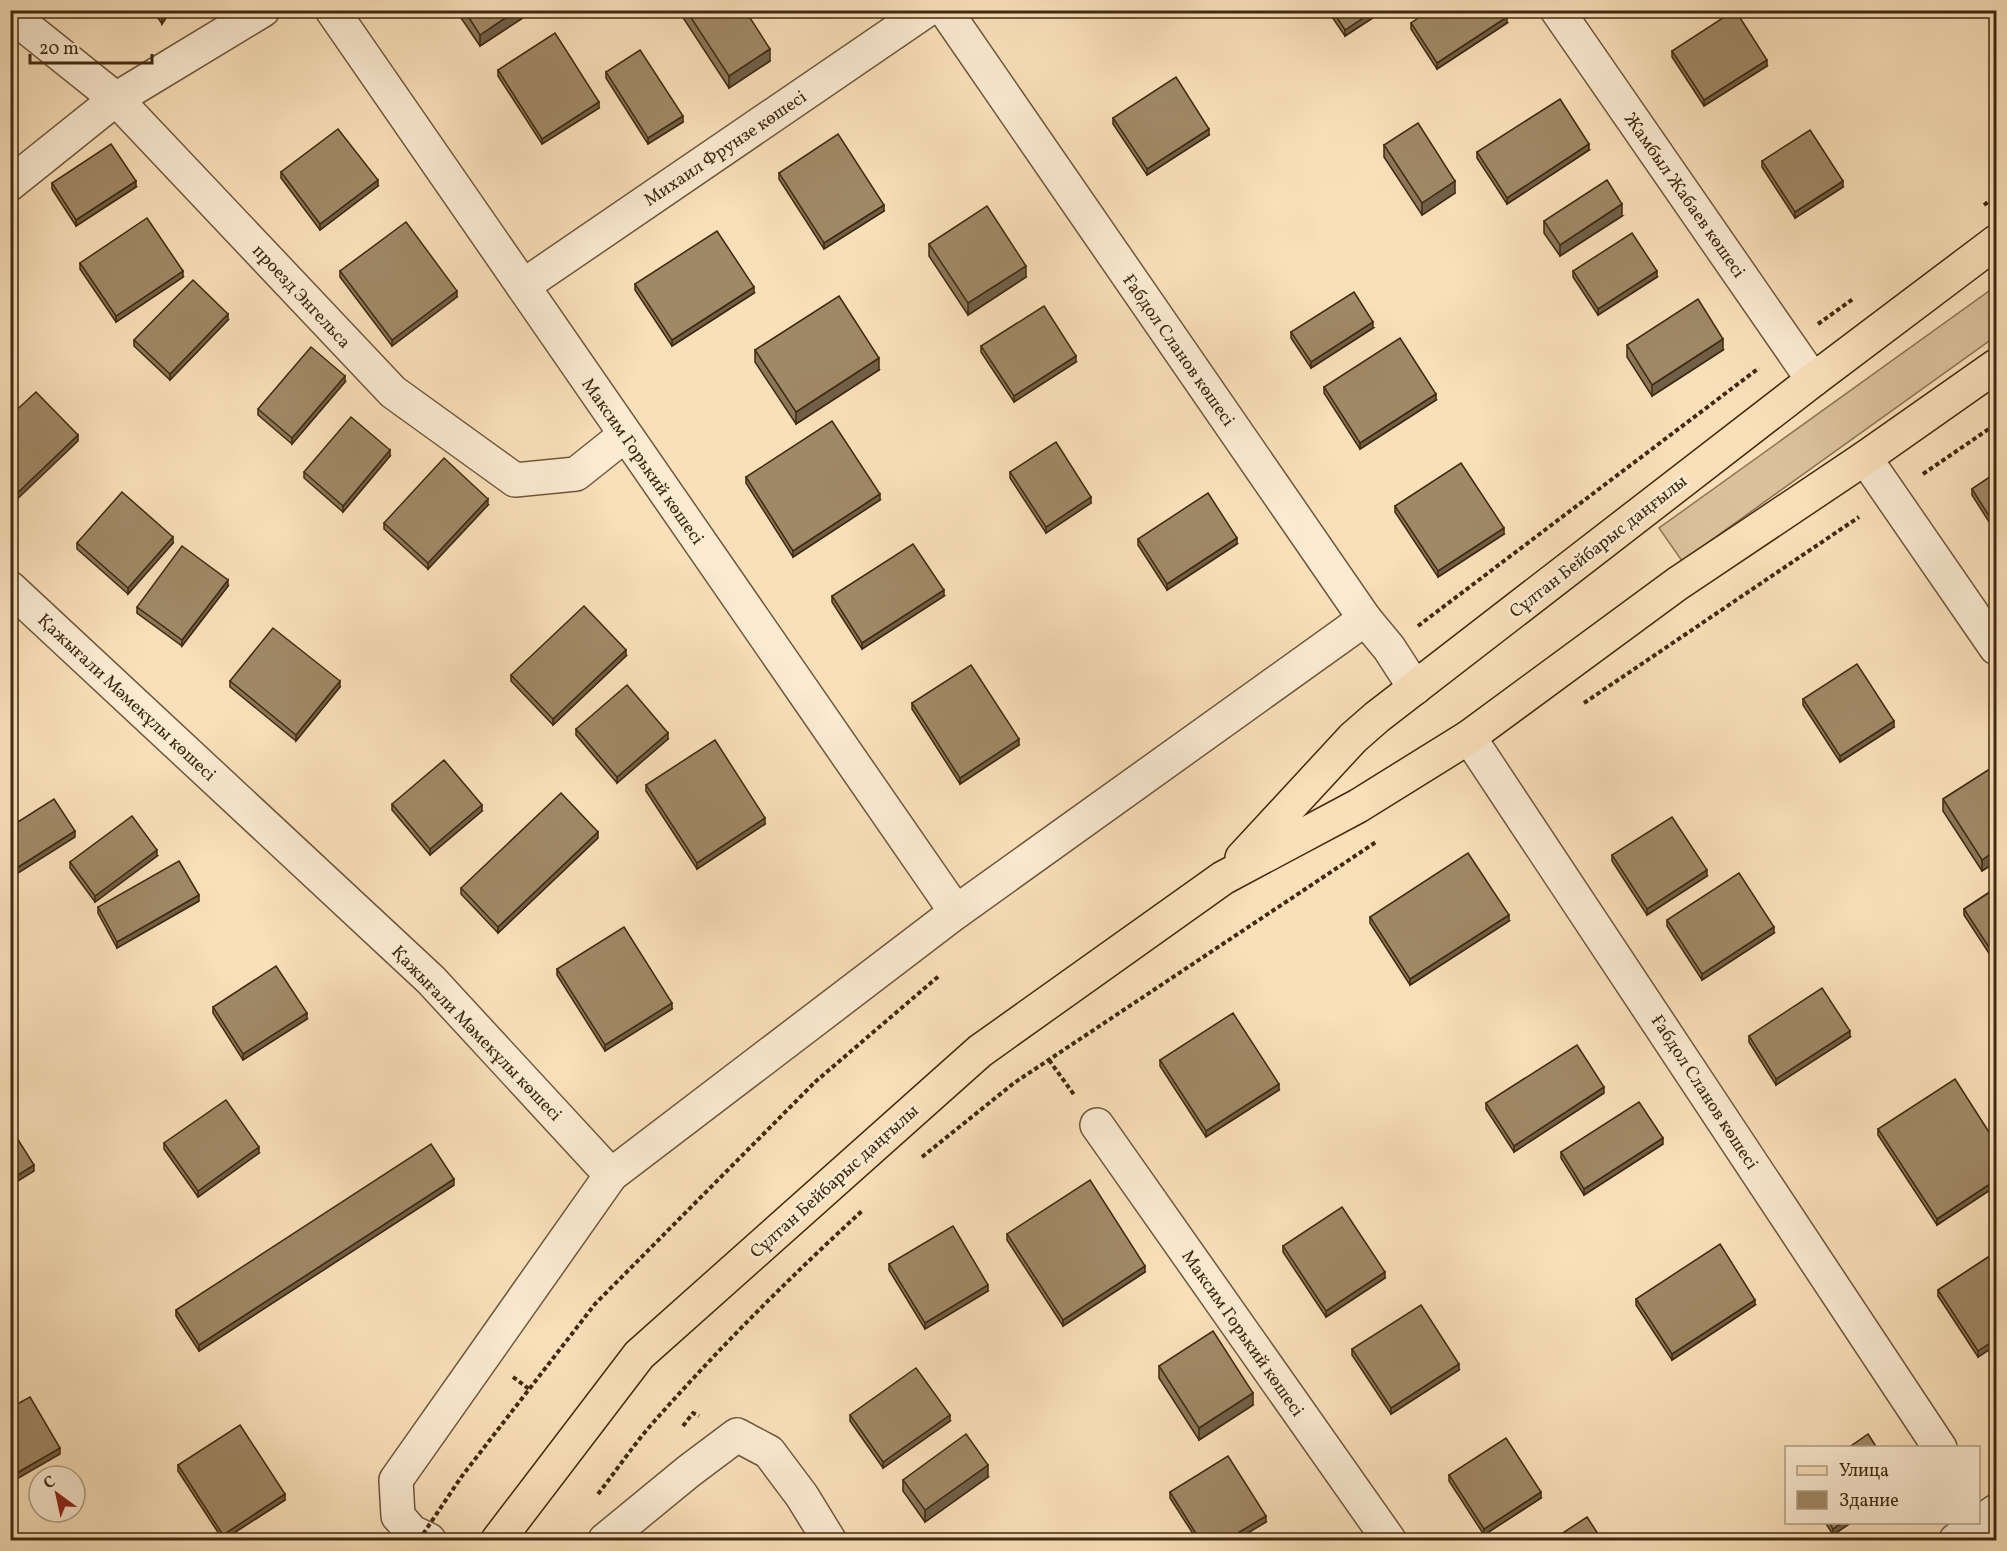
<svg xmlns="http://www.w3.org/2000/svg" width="2007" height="1551" font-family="Vollkorn,serif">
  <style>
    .grass { fill: #dac19c; stroke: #8d7656; stroke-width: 1.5 }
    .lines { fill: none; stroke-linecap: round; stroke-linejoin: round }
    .street-casing { stroke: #6e583a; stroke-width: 36 }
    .primary-casing { stroke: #402a0f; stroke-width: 36 }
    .path { stroke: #402a0f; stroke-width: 4; stroke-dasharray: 4.5 3; stroke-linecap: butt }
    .street { stroke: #fbebd2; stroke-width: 33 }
    .primary { stroke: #f9e0b9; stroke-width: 33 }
    .path-bridge { stroke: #402a0f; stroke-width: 4; stroke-dasharray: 4.5 3; stroke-linecap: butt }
    .wall { fill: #8a7659; stroke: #402a0f; stroke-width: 1.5 }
    .shaded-wall { fill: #706048; stroke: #402a0f; stroke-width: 1.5 }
    .building { fill: #a08967; stroke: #402a0f; stroke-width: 1.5 }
    .labels { text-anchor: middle; stroke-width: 5; stroke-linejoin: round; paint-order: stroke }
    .street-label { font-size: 18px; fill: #402a0f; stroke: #fbebd2 }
  </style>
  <rect width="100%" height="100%" fill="#f9e0b9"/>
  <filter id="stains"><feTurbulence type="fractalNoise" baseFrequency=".00333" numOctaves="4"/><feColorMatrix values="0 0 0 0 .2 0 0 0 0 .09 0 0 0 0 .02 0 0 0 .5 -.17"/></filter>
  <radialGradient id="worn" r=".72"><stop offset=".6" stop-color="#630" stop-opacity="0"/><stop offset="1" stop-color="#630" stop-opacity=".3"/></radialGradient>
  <polygon class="grass" points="1996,286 1996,336 1682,561 1659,528"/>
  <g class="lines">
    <g class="street-casing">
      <g id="street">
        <polyline points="332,10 956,912"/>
        <polyline points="945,10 1365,619 1389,648 1415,688"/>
        <polyline points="1557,10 1813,380"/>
        <polyline points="10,14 116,99 393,392 515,480 576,474 625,435"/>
        <polyline points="10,184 116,99 263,10"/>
        <polyline points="523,286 927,10"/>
        <polyline points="1865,458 1996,648"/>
        <polyline points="10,588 431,980 611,1175 396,1480 398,1516 412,1532 429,1540"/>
        <polyline points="1469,737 1940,1448"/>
        <polyline points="1097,1125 1389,1540"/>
        <polyline points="611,1175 956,912 1365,619"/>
        <polyline points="605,1540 689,1471 737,1435 769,1452 802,1496 829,1540"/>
        <polyline points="1956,1540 1996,1511"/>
      </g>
    </g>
    <g class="primary-casing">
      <g id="primary">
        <polyline points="1242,858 1353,738 1377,717 1813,380 1996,242"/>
        <polyline points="498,1540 639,1355 980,1051 1223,878 1358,806 1469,737 1677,584 1865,458 1996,366"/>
      </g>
    </g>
    <g class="path">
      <polyline points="1984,205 1996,196"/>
      <polyline points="1818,324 1853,299"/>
      <polyline points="1923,474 1996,424"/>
      <polyline points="1418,626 1759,368"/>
      <polyline points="1584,703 1859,517"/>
      <polyline points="1049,1060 1075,1096"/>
      <polyline points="815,1082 940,975"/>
      <polyline points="922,1157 1014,1083 1376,842"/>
      <polyline points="513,1377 529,1389"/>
      <polyline points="683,1426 693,1413 699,1416"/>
      <path d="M598,1494C616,1471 632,1447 651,1425C717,1350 789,1278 863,1210"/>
    </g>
    <use href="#street" class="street"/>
    <use href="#primary" class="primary"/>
    <polyline class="path-bridge" points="419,1540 462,1476 595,1304 815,1082"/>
  </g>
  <g class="wall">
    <polygon points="153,10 171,10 162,24"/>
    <polygon points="459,10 535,10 480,46 459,15"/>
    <polygon points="678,10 745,10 770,61 729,88"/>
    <polygon points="1111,10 1126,10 1116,17"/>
    <polygon points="1330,10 1385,10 1345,36 1330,14"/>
    <polygon points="1411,23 1507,23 1437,69 1411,29"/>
    <polygon points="1672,51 1767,66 1704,106 1672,57"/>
    <polygon points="498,70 599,108 542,144 498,76"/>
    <polygon points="606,72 683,122 648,144 606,78"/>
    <polygon points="1113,118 1209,135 1147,175 1113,124"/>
    <polygon points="1384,145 1455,193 1422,215 1384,157"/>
    <polygon points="1589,150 1507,204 1477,158 1477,152"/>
    <polygon points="1762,161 1843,187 1795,218 1762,167"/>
    <polygon points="281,172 378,186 320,230 281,178"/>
    <polygon points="779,173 884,211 824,249 779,179"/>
    <polygon points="52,183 136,187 76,226 52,189"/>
    <polygon points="1622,216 1560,256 1544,233 1544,221"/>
    <polygon points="929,244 1026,277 968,315 929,256"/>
    <polygon points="80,263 183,277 116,322 80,269"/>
    <polygon points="340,271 457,297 392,346 340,277"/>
    <polygon points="1573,271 1657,277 1598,315 1573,277"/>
    <polygon points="635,284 754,293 672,346 635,290"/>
    <polygon points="228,320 170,380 134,346 134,340"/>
    <polygon points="1373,328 1311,368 1291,338 1291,332"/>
    <polygon points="1627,345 1723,350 1652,396 1627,357"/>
    <polygon points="981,346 1076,362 1014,402 981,352"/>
    <polygon points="755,350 879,370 796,424 755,362"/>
    <polygon points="345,382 292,444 258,415 258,409"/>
    <polygon points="1324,387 1436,400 1360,449 1324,393"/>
    <polygon points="390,456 343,512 304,478 304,472"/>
    <polygon points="1010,472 1091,503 1046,533 1010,478"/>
    <polygon points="1996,473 1996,533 1972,495 1972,489"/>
    <polygon points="746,477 880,500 793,557 746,483"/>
    <polygon points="488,505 428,569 384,529 384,523"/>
    <polygon points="1395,506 1504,534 1438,577 1395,512"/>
    <polygon points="1138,539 1237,544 1167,590 1138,545"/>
    <polygon points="77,543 173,543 128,594 77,549"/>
    <polygon points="228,586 182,646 137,613 137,607"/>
    <polygon points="832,596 944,596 862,649 832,602"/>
    <polygon points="626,656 553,725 511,681 511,675"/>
    <polygon points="230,681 340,687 296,741 230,687"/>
    <polygon points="1803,699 1894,727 1840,762 1803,705"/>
    <polygon points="912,703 1019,745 960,784 912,709"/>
    <polygon points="576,729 668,739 617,783 576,735"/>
    <polygon points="1996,765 1996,862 1982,871 1943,811 1943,799"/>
    <polygon points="646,785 765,824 697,869 646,791"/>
    <polygon points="392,804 482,811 430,855 392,810"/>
    <polygon points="598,838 498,933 461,894 461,888"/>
    <polygon points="1612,855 1707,876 1647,915 1612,861"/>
    <polygon points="157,856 95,902 70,868 70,862"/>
    <polygon points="1996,888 1996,964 1964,915 1964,909"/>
    <polygon points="199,901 117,948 98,913 98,907"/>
    <polygon points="1370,917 1509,921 1410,985 1370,923"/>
    <polygon points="1667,920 1774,933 1702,980 1667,926"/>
    <polygon points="557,969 672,1009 605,1051 557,975"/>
    <polygon points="213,1007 307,1019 243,1060 213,1013"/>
    <polygon points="1749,1036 1850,1037 1776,1085 1749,1042"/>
    <polygon points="1160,1060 1279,1090 1206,1137 1160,1066"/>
    <polygon points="1604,1093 1514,1152 1486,1109 1486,1103"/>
    <polygon points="1878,1129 1996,1143 1996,1186 1937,1225 1878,1135"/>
    <polygon points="164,1143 259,1153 198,1197 164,1149"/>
    <polygon points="1663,1144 1584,1195 1561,1158 1561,1152"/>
    <polygon points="454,1185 199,1351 176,1316 176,1310"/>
    <polygon points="1007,1234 1145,1272 1063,1326 1007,1240"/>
    <polygon points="1283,1246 1385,1278 1326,1317 1283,1252"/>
    <polygon points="1996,1252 1996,1345 1978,1357 1938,1296 1938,1290"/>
    <polygon points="889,1264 988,1291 925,1329 889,1270"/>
    <polygon points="1636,1299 1755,1305 1672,1360 1636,1305"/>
    <polygon points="1352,1349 1459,1370 1391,1414 1352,1355"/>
    <polygon points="1159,1366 1253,1405 1199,1440 1159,1378"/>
    <polygon points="850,1415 950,1421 883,1468 850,1421"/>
    <polygon points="178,1465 285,1500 223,1540 178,1471"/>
    <polygon points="1449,1475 1541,1498 1484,1535 1449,1481"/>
    <polygon points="988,1477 925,1522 903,1491 903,1480"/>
    <polygon points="1170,1492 1266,1522 1236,1540 1197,1540 1170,1498"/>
    <polygon points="1825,1522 1852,1522 1833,1535"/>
  </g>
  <g class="shaded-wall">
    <polygon points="167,10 171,10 162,24 162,18"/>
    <polygon points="517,10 535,10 480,46 480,35"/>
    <polygon points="1117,10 1126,10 1116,17 1116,11"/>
    <polygon points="1375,10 1385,10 1345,36 1345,30"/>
    <polygon points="1507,17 1507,23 1437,69 1437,63"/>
    <polygon points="770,49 770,61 729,88 729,76"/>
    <polygon points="1767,60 1767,66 1704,106 1704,100"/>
    <polygon points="599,102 599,108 542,144 542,139"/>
    <polygon points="683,116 683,122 648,144 648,138"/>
    <polygon points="1209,129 1209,135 1147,175 1147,169"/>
    <polygon points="1589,144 1589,150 1507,204 1507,198"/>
    <polygon points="378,180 378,186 320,230 320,224"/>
    <polygon points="136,181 136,187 76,226 76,220"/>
    <polygon points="1455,181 1455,193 1422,215 1422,203"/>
    <polygon points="1843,181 1843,187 1795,218 1795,212"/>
    <polygon points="1622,204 1622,216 1560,256 1560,245"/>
    <polygon points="884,205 884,211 824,249 824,243"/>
    <polygon points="1026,266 1026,277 968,315 968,303"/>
    <polygon points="183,271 183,277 116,322 116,316"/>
    <polygon points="1657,271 1657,277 1598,315 1598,309"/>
    <polygon points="754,287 754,293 672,346 672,340"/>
    <polygon points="457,291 457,297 392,346 392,340"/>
    <polygon points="228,314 228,320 170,380 170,374"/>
    <polygon points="1373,322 1373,328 1311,368 1311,362"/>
    <polygon points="1723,339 1723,350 1652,396 1652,385"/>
    <polygon points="1076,356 1076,362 1014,402 1014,396"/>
    <polygon points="879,358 879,370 796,424 796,412"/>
    <polygon points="345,376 345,382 292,444 292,438"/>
    <polygon points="1436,394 1436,400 1360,449 1360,443"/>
    <polygon points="78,435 78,441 10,506 10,500"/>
    <polygon points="390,450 390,456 343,512 343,506"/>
    <polygon points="880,494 880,500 793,557 793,551"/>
    <polygon points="1091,497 1091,503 1046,533 1046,527"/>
    <polygon points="488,499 488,505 428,569 428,563"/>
    <polygon points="1504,528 1504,534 1438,577 1438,571"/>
    <polygon points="173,537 173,543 128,594 128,588"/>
    <polygon points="1237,538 1237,544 1167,590 1167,584"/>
    <polygon points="228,580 228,586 182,646 182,640"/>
    <polygon points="944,590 944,596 862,649 862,643"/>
    <polygon points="626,650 626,656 553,725 553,719"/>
    <polygon points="340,681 340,687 296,741 296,735"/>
    <polygon points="1894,721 1894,727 1840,762 1840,756"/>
    <polygon points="668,733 668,739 617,783 617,777"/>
    <polygon points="1019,739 1019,745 960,784 960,778"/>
    <polygon points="482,805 482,811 430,855 430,849"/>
    <polygon points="765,818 765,824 697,869 697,863"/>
    <polygon points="75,831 75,837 12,877 12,871"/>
    <polygon points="598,832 598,838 498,933 498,927"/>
    <polygon points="157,850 157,856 95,902 95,896"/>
    <polygon points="1996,850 1996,862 1982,871 1982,860"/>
    <polygon points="1707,870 1707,876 1647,915 1647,909"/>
    <polygon points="199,895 199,901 117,948 117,942"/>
    <polygon points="1509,915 1509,921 1410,985 1410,979"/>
    <polygon points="1774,927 1774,933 1702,980 1702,974"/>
    <polygon points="672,1003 672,1009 605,1051 605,1045"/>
    <polygon points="307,1013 307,1019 243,1060 243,1054"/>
    <polygon points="1850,1031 1850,1037 1776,1085 1776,1079"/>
    <polygon points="1279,1084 1279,1090 1206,1137 1206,1131"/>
    <polygon points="1604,1087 1604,1093 1514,1152 1514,1146"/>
    <polygon points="1663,1138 1663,1144 1584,1195 1584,1189"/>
    <polygon points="259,1147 259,1153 198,1197 198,1191"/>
    <polygon points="34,1165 34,1171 10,1186 10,1180"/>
    <polygon points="454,1179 454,1185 199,1351 199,1345"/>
    <polygon points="1996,1180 1996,1186 1937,1225 1937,1219"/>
    <polygon points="1145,1266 1145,1272 1063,1326 1063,1320"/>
    <polygon points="1385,1272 1385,1278 1326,1317 1326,1311"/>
    <polygon points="988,1285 988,1291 925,1329 925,1323"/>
    <polygon points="1755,1300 1755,1305 1672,1360 1672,1354"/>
    <polygon points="1996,1339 1996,1345 1978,1357 1978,1351"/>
    <polygon points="1459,1364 1459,1370 1391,1414 1391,1408"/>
    <polygon points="1253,1393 1253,1405 1199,1440 1199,1428"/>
    <polygon points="950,1415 950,1421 883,1468 883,1462"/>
    <polygon points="60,1448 60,1454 10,1483 10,1477"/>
    <polygon points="988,1465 988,1477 925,1522 925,1510"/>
    <polygon points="1541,1492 1541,1498 1484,1535 1484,1529"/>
    <polygon points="285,1494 285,1500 223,1540 223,1535"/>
    <polygon points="1266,1516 1266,1522 1236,1540 1226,1540"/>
    <polygon points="1843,1522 1852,1522 1833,1535 1833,1529"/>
  </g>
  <g class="building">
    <polygon points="157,10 167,10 162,18"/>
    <polygon points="464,10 517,10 480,35"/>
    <polygon points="686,10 745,10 770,49 729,76"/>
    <polygon points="1332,10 1375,10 1345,30"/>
    <polygon points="1430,10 1503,10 1507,17 1437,63 1411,23"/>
    <polygon points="1735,10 1767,60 1704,100 1672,51"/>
    <polygon points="555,33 599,102 542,139 498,70"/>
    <polygon points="640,50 683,116 648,138 606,72"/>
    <polygon points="1176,77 1209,129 1147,169 1113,118"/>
    <polygon points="1560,99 1589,144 1507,198 1477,152"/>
    <polygon points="1418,123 1455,181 1422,203 1384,145"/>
    <polygon points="338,129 378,180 320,224 281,172"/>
    <polygon points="1810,130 1843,181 1795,212 1762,161"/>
    <polygon points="838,134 884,205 824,243 779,173"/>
    <polygon points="111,144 136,181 76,220 52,183"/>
    <polygon points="1607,180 1622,204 1560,245 1544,221"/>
    <polygon points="987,206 1026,266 968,303 929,244"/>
    <polygon points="147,218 183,271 116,316 80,263"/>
    <polygon points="406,222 457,291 392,340 340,271"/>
    <polygon points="717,231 754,287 672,340 635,284"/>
    <polygon points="1632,233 1657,271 1598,309 1573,271"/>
    <polygon points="193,280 228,314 170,374 134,340"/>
    <polygon points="1354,292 1373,322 1311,362 1291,332"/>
    <polygon points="839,296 879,358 796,412 755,350"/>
    <polygon points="1698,299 1723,339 1652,385 1627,345"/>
    <polygon points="1044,306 1076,356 1014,396 981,346"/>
    <polygon points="1400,338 1436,394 1360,443 1324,387"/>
    <polygon points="311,347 345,376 292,438 258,409"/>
    <polygon points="36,392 78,435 10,500 10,416"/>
    <polygon points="351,417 390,450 343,506 304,472"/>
    <polygon points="832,421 880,494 793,551 746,477"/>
    <polygon points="1056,442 1091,497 1046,527 1010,472"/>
    <polygon points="444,458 488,499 428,563 384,523"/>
    <polygon points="1461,463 1504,528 1438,571 1395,506"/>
    <polygon points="1996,473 1996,527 1972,489"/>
    <polygon points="122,492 173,537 128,588 77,543"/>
    <polygon points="1208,493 1237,538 1167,584 1138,539"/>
    <polygon points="913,544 944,590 862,643 832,596"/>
    <polygon points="182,546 228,580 182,640 137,607"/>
    <polygon points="584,606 626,650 553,719 511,675"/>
    <polygon points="273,628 340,681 296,735 230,681"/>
    <polygon points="1857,664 1894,721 1840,756 1803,699"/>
    <polygon points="971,665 1019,739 960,778 912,703"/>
    <polygon points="627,685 668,733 617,777 576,729"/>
    <polygon points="715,740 765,818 697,863 646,785"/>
    <polygon points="444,760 482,805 430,849 392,804"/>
    <polygon points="1996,765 1996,850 1982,860 1943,799"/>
    <polygon points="561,793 598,832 498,927 461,888"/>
    <polygon points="54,799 75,831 12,871 10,869 10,827"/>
    <polygon points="132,816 157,850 95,896 70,862"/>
    <polygon points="1672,817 1707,870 1647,909 1612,855"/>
    <polygon points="1468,853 1509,915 1410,979 1370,917"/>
    <polygon points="179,861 199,895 117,942 98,907"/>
    <polygon points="1739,873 1774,927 1702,974 1667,920"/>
    <polygon points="1996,888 1996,958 1964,909"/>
    <polygon points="624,927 672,1003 605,1045 557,969"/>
    <polygon points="276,966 307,1013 243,1054 213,1007"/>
    <polygon points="1822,988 1850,1031 1776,1079 1749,1036"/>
    <polygon points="1233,1013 1279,1084 1206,1131 1160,1060"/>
    <polygon points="1577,1045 1604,1087 1514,1146 1486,1103"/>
    <polygon points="1955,1079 1996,1143 1996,1180 1937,1219 1878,1129"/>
    <polygon points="226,1100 259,1147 198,1191 164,1143"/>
    <polygon points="1639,1102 1663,1138 1584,1189 1561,1152"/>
    <polygon points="10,1127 34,1165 10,1180"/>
    <polygon points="431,1144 454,1179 199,1345 176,1310"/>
    <polygon points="1090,1180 1145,1266 1063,1320 1007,1234"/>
    <polygon points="1342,1207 1385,1272 1326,1311 1283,1246"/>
    <polygon points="953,1226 988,1285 925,1323 889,1264"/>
    <polygon points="1720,1244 1755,1300 1672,1354 1636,1299"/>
    <polygon points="1996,1252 1996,1339 1978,1351 1938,1290"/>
    <polygon points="1421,1305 1459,1364 1391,1408 1352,1349"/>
    <polygon points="1213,1331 1253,1393 1199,1428 1159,1366"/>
    <polygon points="916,1368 950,1415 883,1462 850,1415"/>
    <polygon points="30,1397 60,1448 10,1477 10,1408"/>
    <polygon points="240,1425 285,1494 223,1535 178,1465"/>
    <polygon points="966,1434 988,1465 925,1510 903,1480"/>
    <polygon points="1868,1434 1877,1448 1848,1448"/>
    <polygon points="1506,1438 1541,1492 1484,1529 1449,1475"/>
    <polygon points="1228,1456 1266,1516 1226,1540 1200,1540 1170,1492"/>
    <polygon points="1587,1517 1602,1540 1552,1540"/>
    <polygon points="1829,1522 1843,1522 1833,1529"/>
    <polygon points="1011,1534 1016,1540 1002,1540"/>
  </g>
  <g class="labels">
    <g class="street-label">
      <text transform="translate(725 148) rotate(-34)" y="6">Михаил Фрунзе көшесі</text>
      <text transform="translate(1685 195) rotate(55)" y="6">Жамбыл Жабаев көшесі</text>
      <text transform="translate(302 296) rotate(47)" y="6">проезд Энгельса</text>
      <text transform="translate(1179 350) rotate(55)" y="6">Ғабдол Сланов көшесі</text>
      <text transform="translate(643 461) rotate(55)" y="6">Максим Горький көшесі</text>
      <text transform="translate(1598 546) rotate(-38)" y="6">Сұлтан Бейбарыс даңғылы</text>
      <text transform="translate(127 697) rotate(43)" y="6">Қажығали Мәмекұлы көшесі</text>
      <text transform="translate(477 1033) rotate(46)" y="6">Қажығали Мәмекұлы көшесі</text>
      <text transform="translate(1705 1092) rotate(57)" y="6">Ғабдол Сланов көшесі</text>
      <text transform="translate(834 1181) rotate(-42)" y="6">Сұлтан Бейбарыс даңғылы</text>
      <text transform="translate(1243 1333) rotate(55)" y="6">Максим Горький көшесі</text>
    </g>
  </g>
  <rect width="2007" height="1551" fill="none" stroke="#f9e0b9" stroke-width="36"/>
  <rect x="12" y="12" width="1983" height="1527" fill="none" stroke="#402a0f" stroke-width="3"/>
  <rect x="18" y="18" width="1971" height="1515" fill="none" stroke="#402a0f" stroke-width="1.5"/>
  <rect x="1785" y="1446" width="195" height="78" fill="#fbebd2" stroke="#b09e84" stroke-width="1.5"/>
  <rect x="1797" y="1466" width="30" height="9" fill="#f9e0b9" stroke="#b09e84" stroke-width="1.5"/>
  <text x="1839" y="1476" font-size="18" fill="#402a0f">Улица</text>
  <rect x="1797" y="1491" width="30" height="18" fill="#a08967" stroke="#b09e84" stroke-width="1.5"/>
  <text x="1839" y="1506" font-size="18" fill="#402a0f">Здание</text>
  <g transform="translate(57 1494) rotate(327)"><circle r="28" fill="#fbebd2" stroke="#b09e84" stroke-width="1.5"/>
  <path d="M0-4.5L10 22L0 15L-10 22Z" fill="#8f2418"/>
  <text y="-9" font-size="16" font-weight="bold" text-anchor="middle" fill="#402a0f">С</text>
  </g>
  <path d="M30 54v9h122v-9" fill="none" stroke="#402a0f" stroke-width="3"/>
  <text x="39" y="54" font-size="18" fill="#402a0f" stroke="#fbebd2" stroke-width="4.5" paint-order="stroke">20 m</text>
  <rect width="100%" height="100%" filter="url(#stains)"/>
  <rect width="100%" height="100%" fill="url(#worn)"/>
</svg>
